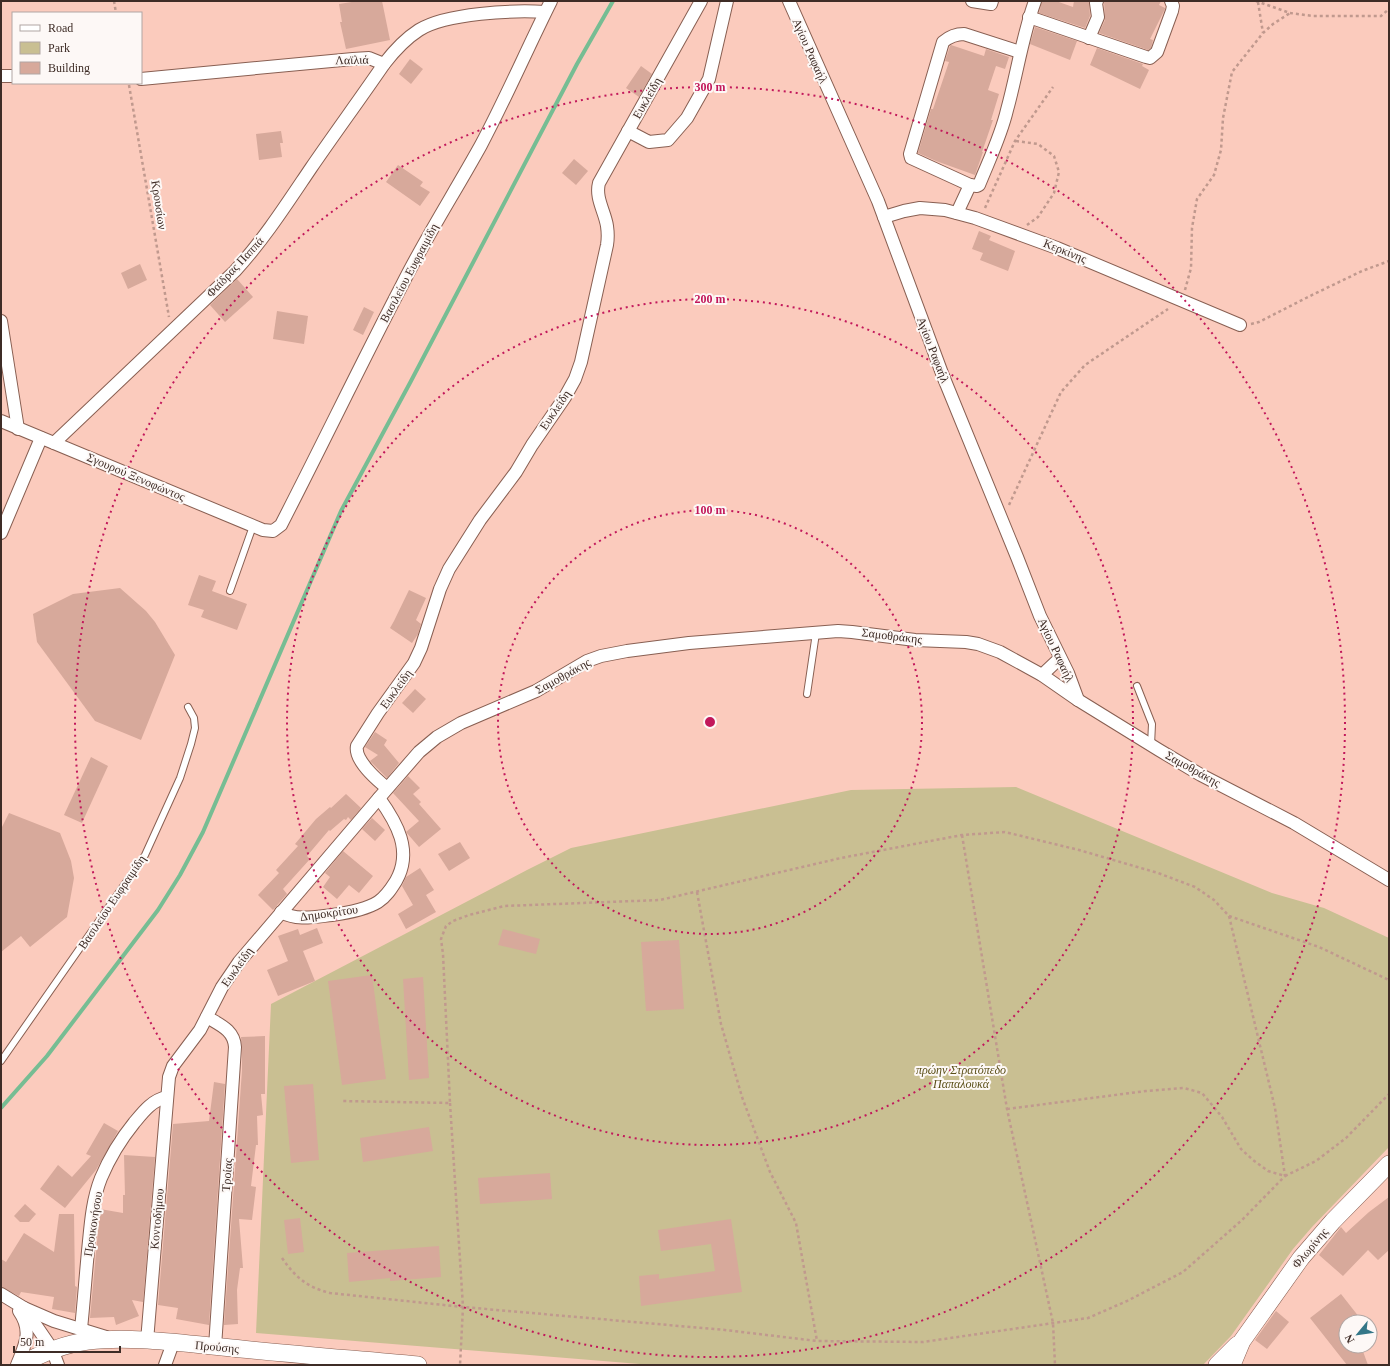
<svg xmlns="http://www.w3.org/2000/svg" width="1390" height="1366" font-family="'Times New Roman',serif">
  <style>
    .green { fill: #c9bf92 }
    .lines { fill: none; stroke-linecap: round; stroke-linejoin: round }
    .stream { stroke: #76bd93; stroke-width: 4 }
    .building { fill: #d7a99b }
    .lane-casing { stroke: #885f52; stroke-width: 8 }
    .street-casing { stroke: #885f52; stroke-width: 14 }
    .secondary-casing { stroke: #885f52; stroke-width: 18 }
    .path { stroke: #c0998e; stroke-width: 2.5; stroke-dasharray: 3 3; stroke-linecap: butt }
    .lane { stroke: #fff; stroke-width: 6 }
    .street { stroke: #fff; stroke-width: 12 }
    .secondary { stroke: #fff; stroke-width: 17 }
    .ring { fill: none; stroke: #c2185b; stroke-width: 2; stroke-dasharray: 2 4 }
    .labels { text-anchor: middle; stroke-width: 4; stroke-linejoin: round; paint-order: stroke }
    .street-label { font-size: 12px; fill: #3e2c26; stroke: #fdf8f6 }
    .park-label { font-size: 12px; font-style: italic; fill: #5b4f18; stroke: #fdf8f6 }
    .centre { fill: #c2185b; stroke: #fdf8f6; stroke-width: 2 }
    .ring-label { font-size: 12px; text-anchor: middle; font-weight: bold; fill: #c2185b; stroke: #fdf8f6; stroke-width: 4; stroke-linejoin: round; paint-order: stroke }
  </style>
  <rect width="100%" height="100%" fill="#fbcbbd"/>
  <polygon class="green" points="1016,787 1272,893 1324,908 1389,938 1389,1147 1312,1227 1293,1249 1231,1336 1203,1365 652,1365 256,1333 271,1004 527,870 571,848 851,790"/>
  <g class="lines">
    <polyline class="stream" points="1,1108 47,1056 158,910 180,875 203,832 341,511 411,381 577,64 613,1"/>
  </g>
  <g class="building">
    <polygon points="358,1 382,1 390,40 346,49 340,22 342,22 339,4"/>
    <polygon points="1042,1 1056,1 1073,7 1074,1 1089,1 1090,16 1085,28 1039,13"/>
    <polygon points="1104,1 1161,1 1159,5 1165,8 1165,9 1150,39 1153,40 1151,48 1148,50 1099,33 1105,20"/>
    <polygon points="1035,27 1077,41 1070,60 1030,44"/>
    <polygon points="951,45 984,56 986,49 1009,57 1005,69 996,66 988,90 999,94 991,120 993,120 982,152 983,152 975,175 936,161 918,153 931,109 933,109 949,62 945,61 950,46"/>
    <polygon points="1097,48 1143,64 1142,66 1149,70 1140,89 1090,65"/>
    <polygon points="410,59 423,69 411,84 399,74"/>
    <polygon points="641,66 652,74 639,97 626,88"/>
    <polygon points="281,131 283,143 280,143 282,157 259,160 256,134"/>
    <polygon points="574,159 588,171 576,185 562,173"/>
    <polygon points="398,165 423,182 420,186 430,192 420,206 386,182"/>
    <polygon points="979,231 991,236 989,240 1015,251 1008,271 980,260 983,253 972,249"/>
    <polygon points="140,264 147,280 128,289 121,273"/>
    <polygon points="237,279 253,297 225,322 210,305"/>
    <polygon points="364,307 374,312 363,335 353,330"/>
    <polygon points="277,311 308,316 304,344 273,339"/>
    <polygon points="199,575 216,581 212,591 247,604 237,630 201,617 204,610 188,605"/>
    <polygon points="120,588 146,611 155,622 175,655 141,740 95,721 37,642 33,614 73,594"/>
    <polygon points="409,590 426,598 416,620 421,624 418,634 412,643 390,628 394,621"/>
    <polygon points="415,689 426,699 413,713 402,703"/>
    <polygon points="375,732 387,740 384,745 399,763 387,778 370,761 378,755 365,747"/>
    <polygon points="91,757 108,766 82,823 64,815"/>
    <polygon points="408,776 420,788 413,794 421,802 419,804 441,829 419,847 406,832 419,821 393,793"/>
    <polygon points="346,794 361,808 351,820 348,817 346,820 344,819 330,831 329,830 307,856 310,859 283,889 287,894 273,910 258,895 279,873 276,870 298,846 295,844 316,819 330,807 331,808"/>
    <polygon points="9,813 60,833 71,861 74,878 67,917 30,947 21,936 1,952 1,829"/>
    <polygon points="372,818 385,830 375,841 362,829"/>
    <polygon points="460,842 470,858 449,871 438,854"/>
    <polygon points="343,851 373,876 359,893 349,885 337,899 323,887 330,877 325,873"/>
    <polygon points="420,868 434,890 426,895 436,912 406,929 398,914 413,905 402,886 406,877"/>
    <polygon points="317,928 323,943 303,951 315,981 278,996 267,970 288,961 278,936 298,929 300,935"/>
    <polygon points="503,929 540,939 536,954 498,945"/>
    <polygon points="679,940 684,1009 646,1011 641,942"/>
    <polygon points="372,975 386,1079 342,1085 328,981"/>
    <polygon points="423,977 429,1078 409,1080 403,979"/>
    <polygon points="265,1036 265,1094 261,1094 263,1115 257,1116 258,1145 256,1145 251,1186 256,1187 252,1220 239,1219 243,1268 240,1268 237,1290 238,1324 224,1325 242,1070 242,1047 241,1037"/>
    <polygon points="214,1082 225,1084 209,1325 176,1319 178,1308 158,1305 173,1124 209,1121"/>
    <polygon points="313,1084 319,1160 291,1163 284,1086"/>
    <polygon points="104,1123 118,1131 96,1170 65,1208 40,1189 58,1165 72,1177 91,1156 86,1154"/>
    <polygon points="429,1127 433,1151 363,1162 360,1138"/>
    <polygon points="124,1155 155,1157 143,1302 132,1300 139,1316 116,1325 114,1317 90,1318 100,1209 123,1213 123,1195 125,1195"/>
    <polygon points="550,1173 552,1199 480,1204 478,1178"/>
    <polygon points="1389,1197 1389,1250 1378,1260 1368,1250 1343,1276 1319,1255 1341,1227 1346,1233 1369,1212"/>
    <polygon points="25,1204 36,1214 29,1222 20,1222 14,1216"/>
    <polygon points="59,1214 74,1214 75,1286 77,1287 75,1313 52,1309 54,1297 21,1292 19,1296 1,1287 1,1259 6,1262 24,1233 54,1252"/>
    <polygon points="300,1218 304,1252 288,1254 284,1220"/>
    <polygon points="731,1219 742,1292 641,1306 639,1276 659,1274 659,1279 715,1271 711,1244 661,1251 658,1230"/>
    <polygon points="439,1246 441,1277 390,1281 390,1278 349,1282 347,1253"/>
    <polygon points="1341,1294 1363,1322 1346,1322 1346,1346 1361,1346 1368,1365 1347,1365 1310,1318"/>
    <polygon points="1276,1311 1289,1322 1267,1349 1255,1340"/>
  </g>
  <g class="lines">
    <g class="lane-casing">
      <g id="lane">
        <polyline points="230,591 253,526"/>
        <polyline points="1137,686 1152,724 1151,745"/>
        <polyline points="807,694 816,633"/>
        <polyline points="1,1061 145,855 180,778 191,744 195,728 194,718 188,707"/>
      </g>
    </g>
    <g class="street-casing">
      <g id="street">
        <polyline points="789,1 878,201 943,376 1017,557 1040,616 1068,673 1078,700"/>
        <polyline points="972,1 991,4 992,1"/>
        <polyline points="1029,17 1146,57 1150,58 1157,52 1172,11 1173,6 1171,1"/>
        <polyline points="1089,38 1098,17 1096,3 1097,1"/>
        <polyline points="1,76 13,76"/>
        <polyline points="141,79 353,59 369,58 384,64"/>
        <polyline points="628,131 649,142 668,140 687,118 709,79 727,1"/>
        <path d="M970,185L911,158L910,154L943,42C950,36 956,34 964,34L1020,52"/>
        <path d="M957,213L970,185L977,186L979,185C989,160 1001,136 1007,110C1017,74 1022,37 1035,1"/>
        <polyline points="884,217 904,211 920,208 945,210 975,218 1057,248 1240,325"/>
        <polyline points="1,321 18,429"/>
        <path d="M1,421L263,530L273,531L281,525C322,445 361,364 402,285C426,237 455,192 481,145C506,98 527,49 551,1"/>
        <path d="M54,443L235,271C265,238 286,205 311,168C335,133 360,99 384,64C394,51 405,39 419,30C446,13 514,10 545,12"/>
        <polyline points="1,533 41,438"/>
        <polyline points="1042,675 1060,658"/>
        <path d="M387,788C377,780 354,760 357,746L378,713L414,663L421,648L440,589L449,569L480,520L516,472L532,445L565,397L575,379L581,362L607,245C608,239 608,233 607,226C605,212 595,198 599,183L701,1"/>
        <path d="M281,912C297,921 314,917 332,915C347,913 365,910 378,902C386,897 391,889 396,881C413,851 397,823 379,798"/>
        <path d="M207,1017C220,1025 234,1030 235,1047L215,1347"/>
        <polyline points="1,1294 24,1308 52,1349 58,1365"/>
        <polyline points="24,1308 54,1321 106,1337"/>
        <path d="M81,1329C84,1300 86,1270 89,1241C91,1220 93,1198 101,1178C109,1159 121,1139 134,1123C143,1112 152,1100 167,1097"/>
        <polyline points="147,1341 169,1077 173,1066 200,1030 222,987 239,962 379,798 419,752 437,737 461,723 536,691 587,661 601,656 627,651 689,643 838,631 852,632 915,640 966,642 978,644 1000,652 1042,675 1078,700 1159,750 1201,775 1294,823 1389,880"/>
        <path d="M17,1365C25,1345 33,1331 19,1311"/>
        <polyline points="165,1365 173,1343"/>
      </g>
    </g>
    <g class="secondary-casing">
      <g id="secondary">
        <path d="M20,1365C42,1353 63,1344 88,1341C131,1336 179,1343 222,1347C287,1354 353,1359 418,1365"/>
        <polyline points="1217,1365 1237,1345"/>
        <polyline points="1232,1365 1242,1341 1301,1258 1333,1221 1389,1164"/>
      </g>
    </g>
    <g class="path">
      <polyline points="114,1 116,13"/>
      <polyline points="1256,1 1290,13 1313,16 1381,16 1389,9"/>
      <polyline points="1258,2 1263,33"/>
      <polyline points="129,85 169,317"/>
      <polyline points="1016,141 1038,144 1054,156 1059,172 1054,193 1038,217 1027,225"/>
      <polyline points="985,208 1015,141 1053,87"/>
      <polyline points="1185,290 1191,268 1192,228 1197,199 1214,175 1221,150 1223,118 1232,72 1263,33 1273,24 1290,13"/>
      <polyline points="1251,324 1259,322 1310,296 1362,271 1389,261"/>
      <polyline points="1009,505 1061,392 1085,365 1168,309"/>
      <polyline points="962,835 1007,1109 1053,1323 1055,1365"/>
      <polyline points="697,892 721,1024 742,1097 770,1172 796,1223 817,1341"/>
      <polyline points="1229,916 1319,947 1389,980"/>
      <polyline points="450,1103 463,1307 460,1365"/>
      <polyline points="1007,1109 1146,1091 1184,1088 1202,1093 1222,1117 1241,1149 1253,1160 1268,1171 1285,1176 1316,1161 1346,1138 1389,1094"/>
      <path d="M282,1258C296,1278 307,1287 330,1293L463,1307L725,1330L817,1341L923,1342L1088,1318L1127,1301L1183,1272L1242,1220L1285,1176L1275,1108L1229,916L1214,900L1195,887L1158,873L1079,850L1005,832L962,835L841,858L660,900L504,906L469,915L453,921L446,926L441,939L443,954L450,1103L341,1101"/>
    </g>
    <use href="#lane" class="lane"/>
    <use href="#street" class="street"/>
    <use href="#secondary" class="secondary"/>
  </g>
  <g class="ring">
    <circle cx="710" cy="722" r="212"/>
    <circle cx="710" cy="722" r="423"/>
    <circle cx="710" cy="722" r="635"/>
  </g>
  <g class="labels">
    <g class="street-label">
      <text transform="translate(810 51) rotate(66)" y="4">Αγίου Ραφαήλ</text>
      <text transform="translate(352 60) rotate(-1)" y="4">Λαϊλιά</text>
      <text transform="translate(647 98) rotate(-60)" y="4">Ευκλείδη</text>
      <text transform="translate(159 205) rotate(81)" y="4">Κρουσίων</text>
      <text transform="translate(1065 251) rotate(22)" y="4">Κερκίνης</text>
      <text transform="translate(235 267) rotate(-47)" y="4">Φαίδρας Παππά</text>
      <text transform="translate(409 273) rotate(-62)" y="4">Βασιλείου Ευφραιμίδη</text>
      <text transform="translate(933 350) rotate(69)" y="4">Αγίου Ραφαήλ</text>
      <text transform="translate(555 410) rotate(-56)" y="4">Ευκλείδη</text>
      <text transform="translate(136 477) rotate(23)" y="4">Σγουρού Ξενοφώντος</text>
      <text transform="translate(892 636) rotate(7)" y="4">Σαμοθράκης</text>
      <text transform="translate(1056 650) rotate(65)" y="4">Αγίου Ραφαήλ</text>
      <text transform="translate(563 676) rotate(-29)" y="4">Σαμοθράκης</text>
      <text transform="translate(396 689) rotate(-54)" y="4">Ευκλείδη</text>
      <text transform="translate(1193 769) rotate(29)" y="4">Σαμοθράκης</text>
      <text transform="translate(112 902) rotate(-56)" y="4">Βασιλείου Ευφραιμίδη</text>
      <text transform="translate(329 913) rotate(-8)" y="4">Δημοκρίτου</text>
      <text transform="translate(237 967) rotate(-55)" y="4">Ευκλείδη</text>
      <text transform="translate(227 1175) rotate(-86)" y="4">Τροίας</text>
      <text transform="translate(157 1219) rotate(-85)" y="4">Κοντοδήμου</text>
      <text transform="translate(93 1224) rotate(-81)" y="4">Προικονήσου</text>
      <text transform="translate(1310 1248) rotate(-50)" y="4">Φλωρίνης</text>
      <text transform="translate(217 1347) rotate(5)" y="4">Προύσης</text>
    </g>
    <g class="park-label">
      <text x="961" y="1074">πρώην Στρατόπεδο<tspan x="961" dy="14">Παπαλουκά</tspan></text>
    </g>
  </g>
  <circle cx="710" cy="722" r="6" class="centre"/>
  <g class="ring-label">
    <text x="710" y="91">300 m</text>
    <text x="710" y="303">200 m</text>
    <text x="710" y="514">100 m</text>
  </g>
  <rect width="1390" height="1366" fill="none" stroke="#3e2c26" stroke-width="4"/>
  <rect x="12" y="12" width="130" height="72" fill="#fdf8f6" stroke="#b1a6a3"/>
  <rect x="20" y="25" width="20" height="6" fill="#ffffff" stroke="#b1a6a3"/>
  <text x="48" y="32" font-size="12" fill="#3e2c26">Road</text>
  <rect x="20" y="42" width="20" height="12" fill="#c9bf92" stroke="#b1a6a3"/>
  <text x="48" y="52" font-size="12" fill="#3e2c26">Park</text>
  <rect x="20" y="62" width="20" height="12" fill="#d7a99b" stroke="#b1a6a3"/>
  <text x="48" y="72" font-size="12" fill="#3e2c26">Building</text>
  <g transform="translate(1358 1334) rotate(241)"><circle r="19" fill="#fdf8f6" stroke="#b1a6a3"/>
  <path d="M0-3L7 15L0 10L-7 15Z" fill="#347788"/>
  <text y="-6" font-size="11" font-weight="bold" text-anchor="middle" fill="#3e2c26">N</text>
  </g>
  <path d="M14 1346v6h106v-6" fill="none" stroke="#3e2c26" stroke-width="2"/>
  <text x="20" y="1346" font-size="12" fill="#3e2c26" stroke="#fdf8f6" stroke-width="3" paint-order="stroke">50 m</text>
</svg>
